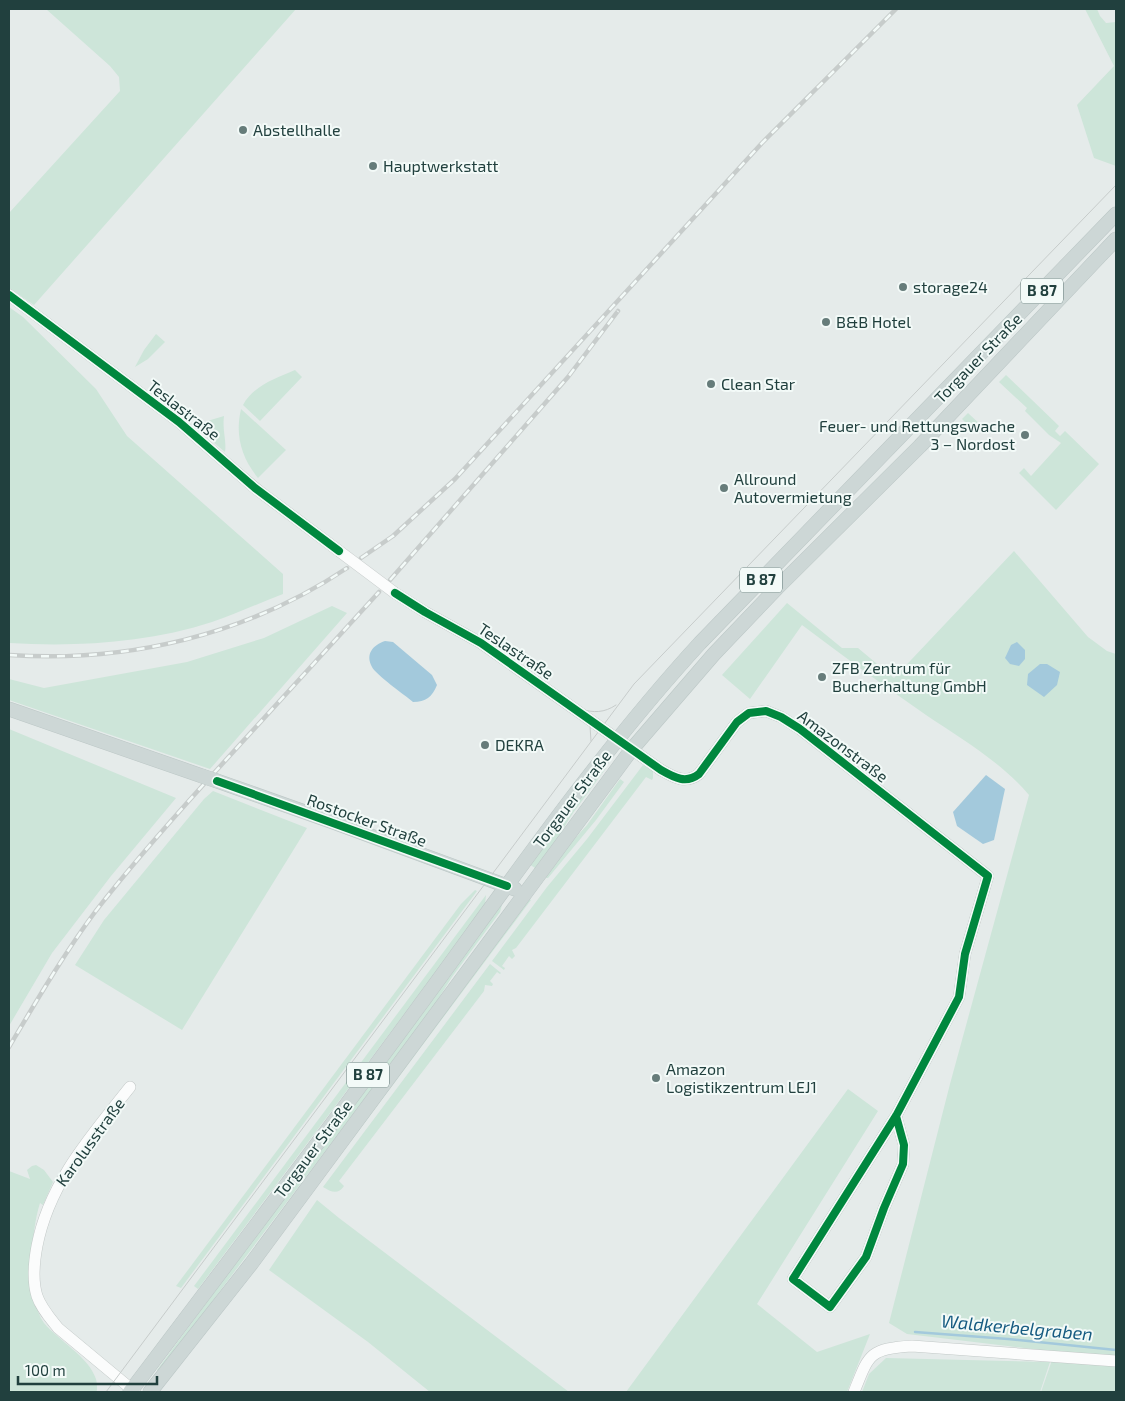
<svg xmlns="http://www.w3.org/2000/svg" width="1125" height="1401" font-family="'Exo 2',sans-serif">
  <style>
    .green { fill: #cde5d9 }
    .water { fill: #a3c9dc }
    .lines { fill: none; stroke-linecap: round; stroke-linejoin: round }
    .stream { stroke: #a3c9dc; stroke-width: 2.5 }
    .minor-casing { stroke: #c2c8c7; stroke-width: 12 }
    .major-casing { stroke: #bcc7c6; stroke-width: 15 }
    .minor { stroke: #fbfcfc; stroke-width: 11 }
    .major { stroke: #cdd7d6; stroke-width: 14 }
    .tram { stroke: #c7cccb; stroke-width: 1 }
    .rail-casing { stroke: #c7cccb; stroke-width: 4.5 }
    .rail { stroke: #f3faf8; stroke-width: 2.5; stroke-dasharray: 8; stroke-linecap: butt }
    .minor-bridge-casing { stroke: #c2c8c7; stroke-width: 12; stroke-linecap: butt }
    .major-bridge-casing { stroke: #bcc7c6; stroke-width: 15; stroke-linecap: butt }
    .minor-bridge { stroke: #fbfcfc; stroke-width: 11 }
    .major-bridge { stroke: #cdd7d6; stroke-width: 14 }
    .cycleway-casing { stroke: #f3faf8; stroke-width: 11 }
    .cycleway { stroke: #00873e; stroke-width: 8 }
    .poi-dot { fill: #667c7a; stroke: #f3faf8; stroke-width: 2 }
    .labels { text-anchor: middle; stroke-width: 4; stroke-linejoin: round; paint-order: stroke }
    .shield { fill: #f3faf8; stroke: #607876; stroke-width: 1 }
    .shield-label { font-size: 15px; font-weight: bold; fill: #21403e }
    .poi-label { font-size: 16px; fill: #21403e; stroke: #f3faf8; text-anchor: start }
    .street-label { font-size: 16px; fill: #21403e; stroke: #f3faf8 }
    .water-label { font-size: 18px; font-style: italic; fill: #165b81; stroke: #f3faf8 }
  </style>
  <rect width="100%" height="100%" fill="#e5ebea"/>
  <g class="green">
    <polygon points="46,9 296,9 34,305 9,288 9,213 120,91 119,77 110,66"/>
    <polygon points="1085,9 1097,9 1100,16 1106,23 1116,22 1116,166 1094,158 1077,105 1114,66"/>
    <path d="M9,307L23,317L96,389L127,436L283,574V594C259,603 236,614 212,622C147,643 77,647 9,643Z"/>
    <polygon points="156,334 165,342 148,359 135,367 144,350"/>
    <path d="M295,370L302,377L260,421L243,405C253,386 276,378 295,370Z"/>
    <polygon points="1006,375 1059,426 1055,431 1060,436 1065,431 1099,464 1056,510 1019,473 1024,468 1031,476 1061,443 1049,435 1025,411 1027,408 999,382"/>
    <path d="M241,409L286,450L258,478C241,457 235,435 241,409Z"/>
    <polygon points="968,413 983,427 976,433 962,419"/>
    <path d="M224,416C222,429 227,443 225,452L194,426V425Z"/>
    <path d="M1014,551L1088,637L1107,651L1116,654V1359L907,1334L889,1323L950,1084L1029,795C1001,762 962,739 926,715C884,686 843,656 802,625L750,699L722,675L787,603L842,648H858L894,678Z"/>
    <polygon points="332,606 347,613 210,769 9,700 9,679 44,688 187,662 264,638"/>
    <polygon points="9,729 176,798 111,876 52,953 9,1026"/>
    <polygon points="643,765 653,771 653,778 652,780 646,777 516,948 512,950 515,956 512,959 509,956 502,966 505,968 504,970 492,961 547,887 587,839"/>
    <path d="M602,766L606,768C595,783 584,798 573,813C564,826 547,861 535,868L529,864Z"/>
    <polygon points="620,779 624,782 596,820 548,878 545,878 543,876 552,864 587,825"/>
    <polygon points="213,791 307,828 182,1030 75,965 104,920 204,799"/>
    <polygon points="475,890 477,891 181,1288 176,1286 461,904"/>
    <polygon points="486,895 485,905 480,913 198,1289 194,1286"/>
    <polygon points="529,899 531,900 321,1181 321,1175"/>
    <polygon points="503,901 500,912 452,977 430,1012 159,1372 157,1370 221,1283 238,1255"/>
    <path d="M490,964L501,973L500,974L497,972L490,981L493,984L492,986L485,985L484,991L339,1181L344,1186C338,1195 331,1192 323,1187Z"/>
    <polygon points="848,1089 878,1111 757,1304 817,1352 870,1334 847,1392 626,1392"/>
    <path d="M36,1165L44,1170L53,1182L43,1205L40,1203C31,1230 26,1299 44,1323C58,1340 89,1357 96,1379C97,1382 97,1387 97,1390L96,1392H9V1171L30,1179L27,1170L32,1166Z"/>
    <polygon points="317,1200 339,1218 569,1392 430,1392 368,1342 269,1270"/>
    <polygon points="886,1358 1050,1362 1040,1392 862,1392 869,1374"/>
    <polygon points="1052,1360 1116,1363 1116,1392 1041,1392"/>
  </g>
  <g class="water">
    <path d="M385,641L393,642L432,675L437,685C432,697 426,702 413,702C405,695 376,675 372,667C365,654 373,645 385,641Z"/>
    <polygon points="1017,642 1025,650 1025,659 1019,666 1010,664 1005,658 1011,645"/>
    <polygon points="1040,664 1047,664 1060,672 1057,685 1044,697 1027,685 1028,674"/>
    <polygon points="986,775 1005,789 994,840 983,844 957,826 953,812"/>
  </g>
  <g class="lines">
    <polyline class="stream" points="915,1332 1008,1339 1116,1350"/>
    <g class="minor-casing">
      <g id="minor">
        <polyline points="9,295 179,422 255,488 339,551"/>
        <path d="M395,593L425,612L481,643L661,770C675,778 686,784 699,774L737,722L749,713L766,711L781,717L800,729L988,876L965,954L959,997L896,1116L793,1279L830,1307L866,1257L884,1208L903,1164L904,1145L896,1116"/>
        <path d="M130,1087C91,1136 49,1183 37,1246C34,1262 32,1280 37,1296C41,1308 50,1318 58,1328L135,1392"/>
        <path d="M854,1392C869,1354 869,1349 912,1346L1116,1361"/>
      </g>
    </g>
    <g class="major-casing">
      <g id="major">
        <polyline points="9,709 202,776"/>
        <polyline points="217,781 333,822 515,889"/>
        <path d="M130,1392C230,1260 330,1128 428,994C515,875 600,752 700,643L1116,214"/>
        <polyline points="150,1392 251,1264 632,749 714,654 777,588 920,446 1116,239"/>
      </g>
    </g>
    <use href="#minor" class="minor"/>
    <use href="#major" class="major"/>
    <g class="tram">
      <polyline points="9,292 33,308 186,423 294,513 406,596 483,641 580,709 590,726 591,741"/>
      <polyline points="219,460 251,489 292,520"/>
      <polyline points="395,597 420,615 448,629"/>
      <path d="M580,709C594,713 604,713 616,705"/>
      <polyline points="106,1392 634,684 1116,185"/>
    </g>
    <g class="rail-casing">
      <g id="rail">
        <polyline points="361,558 393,536 455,479 762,143 896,9"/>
        <polyline points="390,580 568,377 618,311"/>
        <path d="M9,655C128,663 247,635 347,568"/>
        <polyline points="214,773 379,592"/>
        <path d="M9,1047C36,1002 63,955 95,912C129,868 166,826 204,784"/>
      </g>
    </g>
    <use href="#rail" class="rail"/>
    <g class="minor-bridge-casing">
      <polyline id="minor-bridge" points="339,551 395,593"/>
    </g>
    <g class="major-bridge-casing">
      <polyline id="major-bridge" points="202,776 217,781"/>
    </g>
    <use href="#minor-bridge" class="minor-bridge"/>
    <use href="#major-bridge" class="major-bridge"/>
    <g class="cycleway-casing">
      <g id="cycleway">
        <polyline points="9,295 179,422 255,488 339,551"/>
        <path d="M395,593L425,612L481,643L661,770C675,778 686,784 699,774L737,722L749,713L766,711L781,717L800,729L988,876L965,954L959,997L896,1116L793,1279L830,1307L866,1257L884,1208L903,1164L904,1145L896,1116"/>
        <polyline points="217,781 507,886"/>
      </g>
    </g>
    <use href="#cycleway" class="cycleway"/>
  </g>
  <g class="poi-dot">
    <circle cx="243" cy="130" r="5"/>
    <circle cx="373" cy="166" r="5"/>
    <circle cx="903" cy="287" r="5"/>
    <circle cx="826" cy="322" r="5"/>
    <circle cx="711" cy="384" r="5"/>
    <circle cx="1025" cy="435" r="5"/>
    <circle cx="724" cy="488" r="5"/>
    <circle cx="822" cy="677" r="5"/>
    <circle cx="485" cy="745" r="5"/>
    <circle cx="656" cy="1078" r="5"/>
  </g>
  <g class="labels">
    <g class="shield">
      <rect x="1021" y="278.5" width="42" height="25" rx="4"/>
      <rect x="740" y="567.5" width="42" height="25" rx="4"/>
      <rect x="347" y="1062.5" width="42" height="25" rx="4"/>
    </g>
    <g class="shield-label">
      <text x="1042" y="296">B 87</text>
      <text x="761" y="585">B 87</text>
      <text x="368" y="1080">B 87</text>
    </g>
    <g class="poi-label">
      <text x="253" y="136">Abstellhalle</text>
      <text x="383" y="172">Hauptwerkstatt</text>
      <text x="913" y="293">storage24</text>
      <text x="836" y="328">B&amp;B Hotel</text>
      <text x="721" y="390">Clean Star</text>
      <text x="1015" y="432" text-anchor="end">Feuer- und Rettungswache<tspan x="1015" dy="18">3 – Nordost</tspan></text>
      <text x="734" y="485">Allround<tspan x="734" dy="18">Autovermietung</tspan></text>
      <text x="832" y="674">ZFB Zentrum für<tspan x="832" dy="18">Bucherhaltung GmbH</tspan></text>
      <text x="495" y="751">DEKRA</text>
      <text x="666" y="1075">Amazon<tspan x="666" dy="18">Logistikzentrum LEJ1</tspan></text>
    </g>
    <g class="street-label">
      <text transform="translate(978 358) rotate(-46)" y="6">Torgauer Straße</text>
      <text transform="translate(184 410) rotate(38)" y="6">Teslastraße</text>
      <text transform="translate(516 651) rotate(34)" y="6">Teslastraße</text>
      <text transform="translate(843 746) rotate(37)" y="6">Amazonstraße</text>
      <text transform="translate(572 799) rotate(-53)" y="6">Torgauer Straße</text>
      <text transform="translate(367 820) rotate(20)" y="6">Rostocker Straße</text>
      <text transform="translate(90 1142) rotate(-54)" y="6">Karolusstraße</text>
      <text transform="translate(313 1149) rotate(-53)" y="6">Torgauer Straße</text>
    </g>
    <g class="water-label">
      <text transform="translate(1017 1328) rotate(5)" y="6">Waldkerbelgraben</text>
    </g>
  </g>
  <rect width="1125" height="1401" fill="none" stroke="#21403e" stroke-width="20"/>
  <path d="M18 1376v8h139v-8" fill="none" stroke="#21403e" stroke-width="2.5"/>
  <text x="25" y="1376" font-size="15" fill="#21403e" stroke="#f3faf8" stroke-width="4" paint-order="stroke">100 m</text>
</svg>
